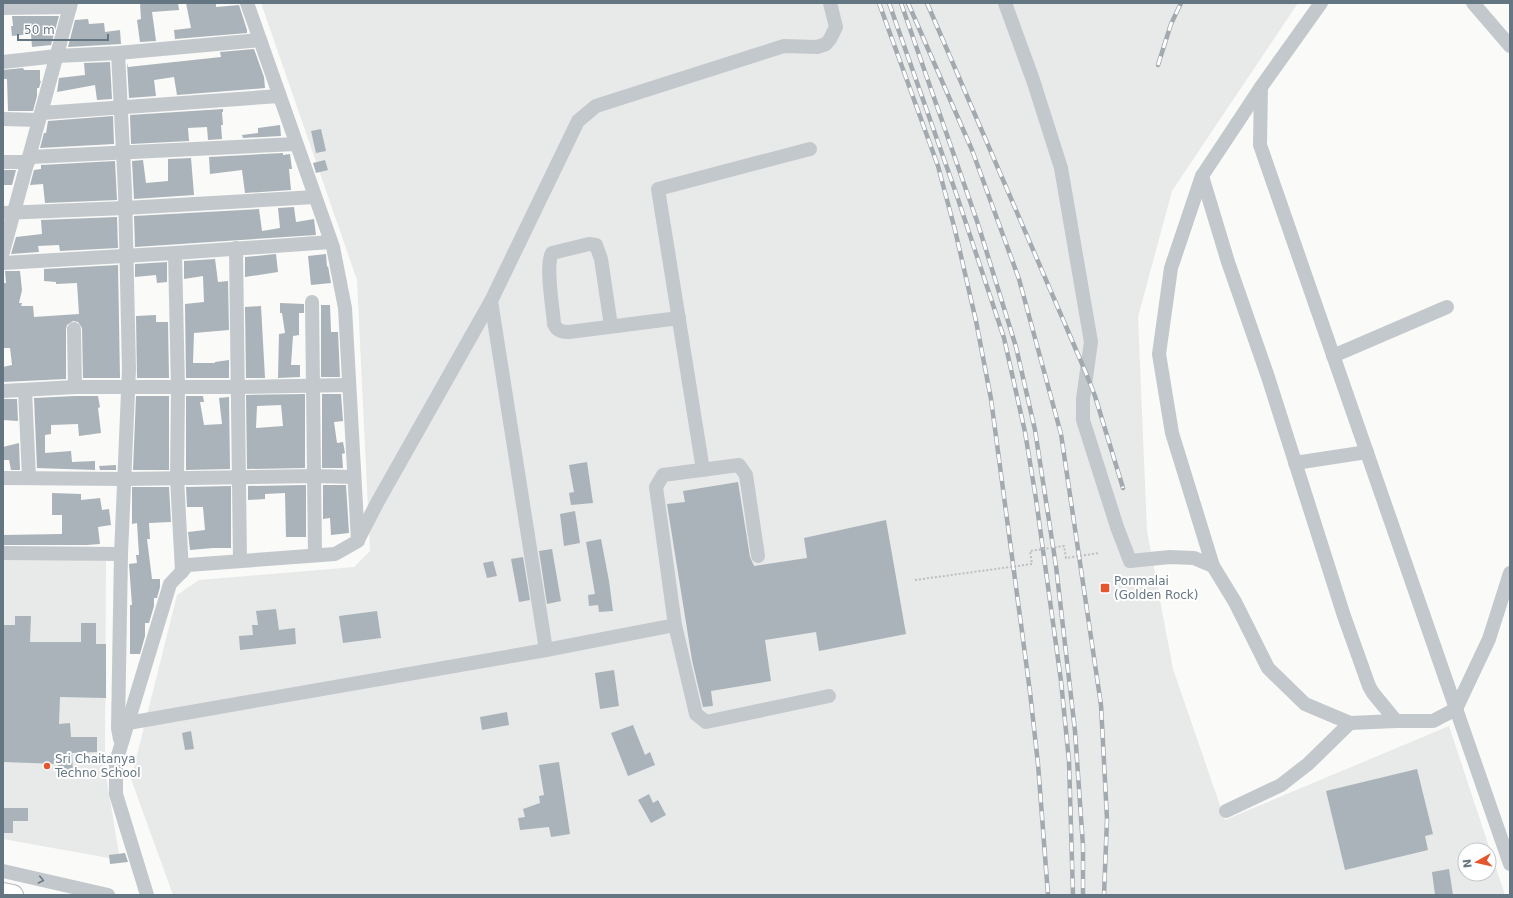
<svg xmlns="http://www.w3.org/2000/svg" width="1513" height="898" font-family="'DejaVu Sans',sans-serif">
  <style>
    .built { fill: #e8e9e9; fill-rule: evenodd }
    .building { fill: #aab3b9; fill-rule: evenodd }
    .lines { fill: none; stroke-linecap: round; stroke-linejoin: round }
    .highway-casing { stroke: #b4b9bd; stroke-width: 22 }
    .minor { stroke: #c3c8cc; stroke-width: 14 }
    .highway { stroke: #fff; stroke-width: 20 }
    .rail-casing { stroke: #a2aab0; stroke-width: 4.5 }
    .rail { stroke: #fff; stroke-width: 3; stroke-dasharray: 9; stroke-linecap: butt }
    .path-bridge { stroke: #bbbfc2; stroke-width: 2; stroke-dasharray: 2 2; stroke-linecap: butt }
    .oneway { stroke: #6a7a87 }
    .poi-dot { fill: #e4572e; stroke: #fff; stroke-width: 1.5 }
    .labels { text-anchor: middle; stroke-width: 4; stroke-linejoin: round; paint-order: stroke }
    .poi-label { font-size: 12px; fill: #657683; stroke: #fff; text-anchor: start }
  </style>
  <rect width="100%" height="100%" fill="#fafaf8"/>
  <g class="built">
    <path d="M261,3H1298L1172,191L1138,317L1147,531L1173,669L1225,820L1449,726L1505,895H173L131,779L177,595L199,580L354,567L370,551L357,280ZM1465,850H1489V874H1465Z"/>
    <polygon points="3,558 106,561 105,769 120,860 3,839"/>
  </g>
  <g class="building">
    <polygon points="140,3 178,3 179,10 152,12 156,41 140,42 137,20 141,19"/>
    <polygon points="186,3 216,3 216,7 239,5 247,30 247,33 175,39 174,30 191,28"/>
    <polygon points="12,16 59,16 51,45 32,47 31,34 12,36 11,26 13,26"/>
    <polygon points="88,19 89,24 104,23 105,32 120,30 121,44 68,47 75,20"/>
    <polygon points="254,49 264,77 265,88 177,95 174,77 154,80 156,96 129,98 127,63 128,67 221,57 220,52"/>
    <polygon points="110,62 112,99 97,100 95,85 57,92 59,78 85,75 84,63"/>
    <polygon points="23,68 24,70 40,70 40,81 41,81 39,88 37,88 37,96 33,111 8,111 7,79 3,79 3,70"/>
    <polygon points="223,109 223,112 222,112 223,125 221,125 222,139 208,140 207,127 188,128 189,141 131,144 130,115"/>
    <polygon points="113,116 114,144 40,148 44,133 46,133 48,121"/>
    <polygon points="280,125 281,136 243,138 242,135 258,133 258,128"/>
    <polygon points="321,129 326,151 316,153 311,131"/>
    <polygon points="283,153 283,155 290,154 292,169 289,169 291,190 245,193 242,170 210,174 209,157"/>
    <polygon points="191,158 194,195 134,199 132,161 143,160 146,183 168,181 168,159"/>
    <polygon points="325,160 328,170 316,173 313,163"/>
    <polygon points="115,161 117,200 45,203 43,184 30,185 34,170 41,169 41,165"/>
    <polygon points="3,170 16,170 12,185 3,185"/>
    <polygon points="294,207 296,222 314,219 316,235 135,247 134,216 259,209 262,231 280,228 278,208"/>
    <polygon points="117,217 118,248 60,251 59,245 38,246 39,252 11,254 16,237 42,234 41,220"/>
    <polygon points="276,254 278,272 245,277 245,257"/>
    <polygon points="326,254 327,267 328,266 331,283 311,285 308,256"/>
    <polygon points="215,259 218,282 228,281 229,330 194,333 193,363 215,363 215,362 229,360 229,378 186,378 185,304 204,302 203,276 184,279 184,261"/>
    <polygon points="167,262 167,282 157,283 156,275 135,277 135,264"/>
    <polygon points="118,265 120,378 83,378 82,328 78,322 73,321 67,325 66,329 66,379 3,382 3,367 12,365 10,348 3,348 3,283 6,283 5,271 20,271 22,290 19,303 22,303 21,306 33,306 34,317 79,314 77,283 56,284 56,282 44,281 44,269"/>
    <polygon points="280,303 304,304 304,313 299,313 299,335 293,336 291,365 300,365 300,377 278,378 279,334 285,333 282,313 280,313"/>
    <polygon points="321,305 330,305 331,332 338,332 340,377 321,377"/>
    <polygon points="261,306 265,378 246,378 245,307"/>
    <polygon points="156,315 156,322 168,322 169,378 137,378 136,316"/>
    <path d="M305,394V468L247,469L246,395ZM281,405L283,426L256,428L257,406Z"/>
    <polygon points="322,394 341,394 343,421 334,422 337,443 343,442 345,453 342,454 343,468 322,468"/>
    <polygon points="75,396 98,396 100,407 98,408 101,433 79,436 78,424 51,425 51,434 45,435 45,453 71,451 72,462 95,461 95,470 37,468 34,398"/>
    <polygon points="136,396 169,396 169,470 133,470"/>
    <polygon points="186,396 203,396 204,402 200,402 204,425 222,424 219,398 229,397 230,469 186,470"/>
    <polygon points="3,399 17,399 18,421 3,420"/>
    <polygon points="19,443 20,470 11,470 9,460 3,460 3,447"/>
    <polygon points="587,462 593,503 571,505 569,493 574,492 569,465"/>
    <polygon points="116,465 116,470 100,470 99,466"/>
    <polygon points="738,482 750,557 754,566 807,558 804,538 886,520 906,634 819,651 816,632 765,640 771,681 711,691 713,706 703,707 692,660 667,504 685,502 683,491"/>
    <polygon points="306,485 306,537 286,537 285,493 265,494 265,499 248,500 248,486"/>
    <polygon points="323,485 346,485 349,533 331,535 330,518 323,519"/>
    <polygon points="231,486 231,548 213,548 190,550 188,532 205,530 203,507 187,507 186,487"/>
    <polygon points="132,487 169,487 171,522 149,523 150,539 147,539 152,579 160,579 160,587 157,598 154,598 154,606 149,623 145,623 145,636 140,654 130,654 130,605 132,605 129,564 137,563 136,555 139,555 137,523 132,524"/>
    <polygon points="52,493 81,494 81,500 100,498 102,510 109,509 111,525 98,527 100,544 87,545 3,545 3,535 62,534 62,515 52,515"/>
    <polygon points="575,511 580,543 564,546 560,514"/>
    <polygon points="601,539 609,581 613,611 599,612 598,605 589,606 588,595 595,594 586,542"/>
    <polygon points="552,549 561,601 547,604 539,551"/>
    <polygon points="523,557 530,600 519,602 511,559"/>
    <polygon points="493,561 497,576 487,578 483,563"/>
    <polygon points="276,609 279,630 295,628 296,644 240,650 239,636 253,635 252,625 258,625 256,611"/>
    <polygon points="377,611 381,638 343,643 339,616"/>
    <polygon points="15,616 31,616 30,642 81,642 81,623 96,623 96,644 106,644 106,698 60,697 59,724 70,723 71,737 97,737 97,752 72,753 73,773 58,774 58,764 3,762 3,625 15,625"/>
    <polygon points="614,670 619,706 600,709 595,673"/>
    <polygon points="507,712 509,725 482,730 480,717"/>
    <polygon points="633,725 645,755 650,752 655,765 628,776 611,733"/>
    <polygon points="191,731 194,749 185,750 182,733"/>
    <polygon points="559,762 570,834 551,837 549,827 520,830 518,818 525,817 523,809 540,803 539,796 544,795 539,765"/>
    <polygon points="1417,769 1433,834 1425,836 1428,850 1345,870 1326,791"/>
    <polygon points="649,794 653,803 658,800 666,815 651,823 638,800"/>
    <polygon points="3,808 28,808 28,821 13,821 13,833 3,833"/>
    <polygon points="125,853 128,862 110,864 109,855"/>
    <polygon points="1449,869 1453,895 1435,895 1432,872"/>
  </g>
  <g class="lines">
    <g class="highway-casing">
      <polyline id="highway" points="3,893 13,895"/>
    </g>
    <g class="minor">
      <polyline points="1005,3 1033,80 1061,168 1091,342 1083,399 1083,420 1117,527 1130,561 1170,557 1194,558 1213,566 1235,602 1268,668 1305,704 1350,723 1396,721 1433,721 1456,709 1489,639 1510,573"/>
      <polyline points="1321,3 1261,87 1260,145 1510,864"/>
      <polyline points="1473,3 1510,46"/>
      <polyline points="3,8 70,7"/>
      <polyline points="118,53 125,191 129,369 121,554 118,728 120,739"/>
      <polyline points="3,62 57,56 118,53 260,40"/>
      <polyline points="42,113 279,96"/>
      <polyline points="3,119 39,120"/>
      <polyline points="30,157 296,144"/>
      <polyline points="3,162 28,162"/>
      <polyline points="1202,176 1228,262 1268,377 1344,616 1369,686 1373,693 1396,721"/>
      <polyline points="3,213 125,208 315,197"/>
      <polyline points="236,248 240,561"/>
      <polyline points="3,252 71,3"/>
      <polyline points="3,263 175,253"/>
      <polyline points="491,301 546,650"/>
      <polyline points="312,302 315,555"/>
      <path d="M611,326L601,259L596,245L589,244L552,253C545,266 553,308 554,324C557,331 562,332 569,332L679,318"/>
      <polyline points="74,329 75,387"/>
      <polyline points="1333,356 1447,307"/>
      <polyline points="25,390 29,478"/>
      <polyline points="3,391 75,387 238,387 349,385"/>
      <polyline points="1295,463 1367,452"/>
      <polyline points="703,470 658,189 810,149"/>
      <polyline points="3,478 124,479 314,476 354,477"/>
      <polyline points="358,540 377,503 491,301 578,121 596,106 784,46 817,47 826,44 830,39 836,27 830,3"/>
      <polyline points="3,553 121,554"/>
      <polyline points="1213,566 1172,433 1159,354 1171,268 1202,176 1261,87"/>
      <polyline points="182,572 177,478 178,388 175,253 331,242"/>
      <polyline points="675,625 696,714 706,722 829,696"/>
      <polyline points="128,723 546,650 675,625 656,487 663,475 739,465 746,475 758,556"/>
      <polyline points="1226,811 1281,785 1308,764 1350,723"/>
      <polyline points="3,871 108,895"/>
      <polyline points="147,895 116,794 116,762 170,584 188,565 335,554 358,541 345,308 333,247 247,3"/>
    </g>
    <use href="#highway" class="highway"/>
    <g class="rail-casing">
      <g id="rail">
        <polyline points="879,3 938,166 955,230 976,321 991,399 1030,692 1038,764 1048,895"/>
        <polyline points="889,3 957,196 1004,338 1025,432 1036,499 1061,681 1069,761 1073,895"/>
        <polyline points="901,3 978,224 1016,347 1035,430 1056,566 1075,731 1083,846 1083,895"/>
        <polyline points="908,3 972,150 1019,279 1061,434 1101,705 1107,819 1104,895"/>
        <polyline points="927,3 1086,373 1095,396 1123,488"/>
        <polyline points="1158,65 1171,24 1181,3"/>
      </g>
    </g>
    <use href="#rail" class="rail"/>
    <polyline class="path-bridge" points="915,580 1032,564 1030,551 1064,546 1066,558 1099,553"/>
  </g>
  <defs><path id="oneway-chevron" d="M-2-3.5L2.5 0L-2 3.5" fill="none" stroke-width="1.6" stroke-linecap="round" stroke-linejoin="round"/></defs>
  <use class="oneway" href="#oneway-chevron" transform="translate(41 880) rotate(13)"/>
  <g class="poi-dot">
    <rect x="1100" y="583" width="10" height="10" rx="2"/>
    <circle cx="47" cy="766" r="4"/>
  </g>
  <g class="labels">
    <g class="poi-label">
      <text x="1114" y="585">Ponmalai<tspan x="1114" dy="14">(Golden Rock)</tspan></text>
      <text x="55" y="763">Sri Chaitanya<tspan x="55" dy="14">Techno School</tspan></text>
    </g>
  </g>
  <rect width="1513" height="898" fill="none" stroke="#657683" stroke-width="8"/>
  <g transform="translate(1477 862) rotate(262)"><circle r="19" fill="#ffffff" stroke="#c1c8cd"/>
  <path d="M0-3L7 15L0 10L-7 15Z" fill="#e4572e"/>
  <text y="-6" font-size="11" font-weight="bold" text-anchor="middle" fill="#657683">N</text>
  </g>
  <path d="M18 34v6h90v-6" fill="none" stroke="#657683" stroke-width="2"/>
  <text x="24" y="34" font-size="12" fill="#657683" stroke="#ffffff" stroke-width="3" paint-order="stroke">50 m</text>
</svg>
